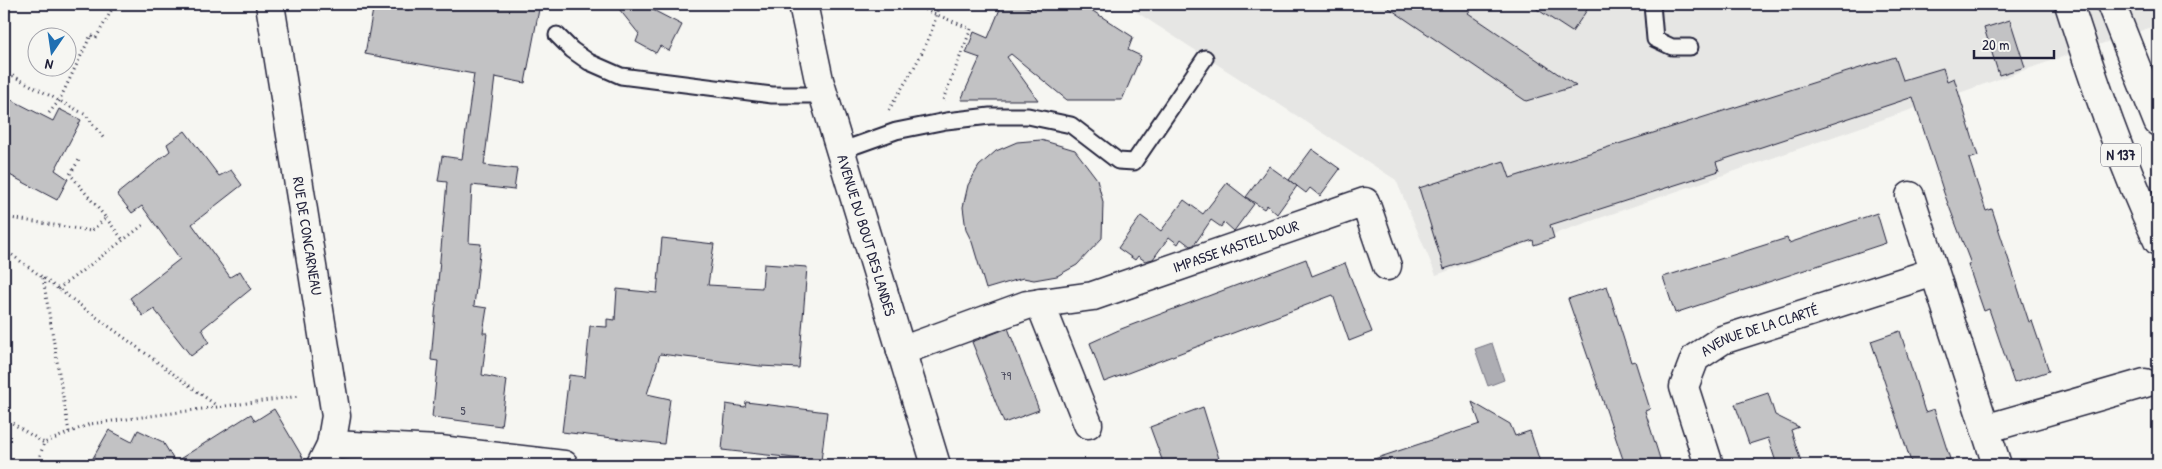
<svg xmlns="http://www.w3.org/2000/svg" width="2162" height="469" font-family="'Patrick Hand',sans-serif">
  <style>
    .built { fill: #e6e6e4 }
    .water { fill: #adadb3; stroke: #757583 }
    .building { fill: #c2c2c4; stroke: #22223b }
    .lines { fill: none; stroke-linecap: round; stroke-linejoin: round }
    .lane-casing { stroke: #22223b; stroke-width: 19 }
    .street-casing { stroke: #22223b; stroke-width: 31 }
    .secondary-casing { stroke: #22223b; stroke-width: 31 }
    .highway-casing { stroke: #22223b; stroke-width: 31 }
    .path { stroke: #22223b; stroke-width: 3; stroke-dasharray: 1 4; stroke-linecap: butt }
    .lane { stroke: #f6f6f2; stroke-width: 15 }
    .street { stroke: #f6f6f2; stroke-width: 28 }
    .secondary { stroke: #f6f6f2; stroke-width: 28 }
    .highway { stroke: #f6f6f2; stroke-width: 28 }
    .labels { text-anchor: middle; stroke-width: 4.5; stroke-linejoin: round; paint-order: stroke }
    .number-label { font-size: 12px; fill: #4a4a5d }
    .shield { fill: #f6f6f2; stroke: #626272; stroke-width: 1 }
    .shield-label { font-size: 14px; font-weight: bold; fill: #22223b }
    .street-label { font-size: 15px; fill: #22223b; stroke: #f6f6f2 }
  </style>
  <rect width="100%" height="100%" fill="#f6f6f2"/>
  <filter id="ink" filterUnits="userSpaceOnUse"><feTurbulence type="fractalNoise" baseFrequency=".02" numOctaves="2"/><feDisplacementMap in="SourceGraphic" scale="10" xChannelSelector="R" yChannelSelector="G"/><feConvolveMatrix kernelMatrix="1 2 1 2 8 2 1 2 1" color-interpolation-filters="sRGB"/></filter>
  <g filter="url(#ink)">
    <polygon class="built" points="1124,4 2158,4 2158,25 2065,56 1436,275 1396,180"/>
    <polygon class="water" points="1492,343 1504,380 1488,386 1475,349"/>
    <g class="building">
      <polygon points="374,4 409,10 410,4 540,4 525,83 495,77 484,165 517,169 514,190 472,185 469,243 481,244 474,306 487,308 483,333 487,333 482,375 507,380 501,426 432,417 438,361 431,360 447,182 438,181 442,156 462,159 474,74 365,54"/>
      <polygon points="615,4 649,4 653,10 682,25 669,51 660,46 656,53 636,42 639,34"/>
      <polygon points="1002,4 1019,4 1034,10 1037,4 1082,4 1133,37 1128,50 1141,56 1122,100 1067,100 1011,54 1007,57 1038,100 961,100 980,58 966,53 974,32 988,38"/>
      <polygon points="1383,4 1475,4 1468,13 1576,86 1526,101"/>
      <polygon points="1529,4 1591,4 1572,32"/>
      <polygon points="2010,20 2025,67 1999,75 1984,28"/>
      <polygon points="1895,57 1903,80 1943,68 1947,81 1954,78 1978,156 1969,159 1986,211 1992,209 2029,322 2032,321 2049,371 2014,383 1989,309 1984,311 1968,265 1971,264 1944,193 1913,97 1716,162 1719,171 1550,225 1554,238 1534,245 1533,240 1444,269 1419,188 1504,161 1510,178"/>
      <polygon points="4,96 53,121 59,109 81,120 55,170 68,179 57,200 4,172"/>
      <polygon points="185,131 219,176 231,170 242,185 192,224 230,277 240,271 251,289 202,329 209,342 191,356 154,309 143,316 130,298 180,259 142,206 132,213 117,194 170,151 167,144"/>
      <polygon points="1041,140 1075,150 1097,179 1103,202 1102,238 1077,265 1057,276 1034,280 1023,278 986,289 972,242 966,230 963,207 968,185 979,166 996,151 1017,142"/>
      <polygon points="1312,149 1340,169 1320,196 1310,188 1306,193 1289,180"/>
      <polygon points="1269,166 1297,186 1277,214 1267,205 1264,209 1246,197"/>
      <polygon points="1227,183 1254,204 1234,231 1224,222 1221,227 1211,220 1194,245 1190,246 1181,239 1178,244 1169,237 1153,259 1145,261 1138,256 1135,260 1118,248 1141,216 1161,231 1184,200 1203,214"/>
      <polygon points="1877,213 1886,243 1675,313 1663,277 1787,238 1789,243"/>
      <polygon points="662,238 714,244 708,285 762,288 764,264 807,267 799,368 760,366 660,354 647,394 670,399 664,444 562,432 569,375 585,377 590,326 607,327 607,319 615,320 617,289 657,293"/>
      <polygon points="1306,259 1312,276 1345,263 1372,332 1349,341 1333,295 1104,382 1090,343 1121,329"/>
      <polygon points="1607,286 1631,362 1635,361 1650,409 1645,411 1662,465 1625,465 1568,299"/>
      <polygon points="1008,328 1039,410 1004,423 972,342"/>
      <polygon points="1900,331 1925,412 1934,409 1950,459 1933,465 1912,465 1871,341"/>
      <polygon points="1768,393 1775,415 1799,427 1791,430 1802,465 1777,465 1768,438 1749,444 1735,404"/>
      <polygon points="746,402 827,412 821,461 722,450 726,404 745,407"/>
      <polygon points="1472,402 1510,424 1515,436 1530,431 1541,465 1368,465 1368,461 1480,424"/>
      <polygon points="1203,407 1221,465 1164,465 1150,427"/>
      <polygon points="274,409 303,458 291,465 89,465 109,430 132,442 138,430 163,442 175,462 251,414 255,421"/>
    </g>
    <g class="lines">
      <g class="lane-casing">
        <g id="lane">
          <polyline points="1652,4 1655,39 1672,47 1690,47"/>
          <polyline points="557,35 572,50 589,62 621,76 772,95 824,95"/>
          <polyline points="840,151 896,131 946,121 990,116 1028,116 1071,125 1118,161 1134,162 1205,58"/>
        </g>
      </g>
      <g class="street-casing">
        <g id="street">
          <path id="s1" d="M270,4L336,416L331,445L321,465"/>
          <polyline points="1910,196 1997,465"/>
          <polyline points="1040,303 1088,424"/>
          <path id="s2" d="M901,351L1027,305L1093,296L1365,202L1387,266"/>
          <polyline points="1985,429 2145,383"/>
          <polyline points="331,445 440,450 564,465"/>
          <path id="s3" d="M1709,465L1684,387L1695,358L1722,340L1934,272"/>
        </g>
      </g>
      <g class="secondary-casing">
        <g id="secondary">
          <path id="s4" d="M803,4L819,80L936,465"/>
        </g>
      </g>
      <g class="highway-casing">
        <g id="highway">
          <path d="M2069,4C2095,85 2122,164 2158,241"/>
          <polyline points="2111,4 2158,122"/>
        </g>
      </g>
      <g class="path">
        <polyline points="911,4 971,29 943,100"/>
        <polyline points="4,71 86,115 105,140"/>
        <path d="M889,110C906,80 935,39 938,4"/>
        <polyline points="49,113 59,101 91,35 96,38 115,4"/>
        <polyline points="4,217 91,231 106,218 70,174 81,157"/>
        <polyline points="106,218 123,240"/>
        <polyline points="4,249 217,406"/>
        <polyline points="43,278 69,432"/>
        <polyline points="58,289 146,223"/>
        <polyline points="4,418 44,443"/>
        <polyline points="37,465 44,443 90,424 300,396"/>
      </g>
      <use href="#lane" class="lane"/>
      <use href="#street" class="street"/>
      <use href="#secondary" class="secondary"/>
      <use href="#highway" class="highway"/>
    </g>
  </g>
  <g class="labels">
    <g class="number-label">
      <text x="1006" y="380">79</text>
      <text x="463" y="415">5</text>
    </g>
    <rect class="shield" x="2101" y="143.5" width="40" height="23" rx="4"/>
    <g class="shield-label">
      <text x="2121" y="160">N 137</text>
    </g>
    <g class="street-label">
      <text dy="5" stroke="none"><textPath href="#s4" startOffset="240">AVENUE DU BOUT DES LANDES</textPath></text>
      <text dy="5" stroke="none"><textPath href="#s1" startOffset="235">RUE DE CONCARNEAU</textPath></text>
      <text dy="5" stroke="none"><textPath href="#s2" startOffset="352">IMPASSE KASTELL DOUR</textPath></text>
      <text dy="5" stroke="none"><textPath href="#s3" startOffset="184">AVENUE DE LA CLARTÉ</textPath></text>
    </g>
  </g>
  <rect width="2162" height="469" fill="none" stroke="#f6f6f2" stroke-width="20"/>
  <rect x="10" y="10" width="2142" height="449" fill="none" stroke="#22223b" stroke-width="2" filter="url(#ink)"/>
  <g transform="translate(52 52) rotate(193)"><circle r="24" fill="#f6f6f2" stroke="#a1a1a9"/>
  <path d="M0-4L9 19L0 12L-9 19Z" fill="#1f6fb2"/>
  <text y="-8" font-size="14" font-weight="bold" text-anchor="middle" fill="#22223b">N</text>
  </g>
  <path d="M1974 50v8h80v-8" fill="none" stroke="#22223b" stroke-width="2.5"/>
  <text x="1982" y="50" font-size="15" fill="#22223b" stroke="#f6f6f2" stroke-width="4" paint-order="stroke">20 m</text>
</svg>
